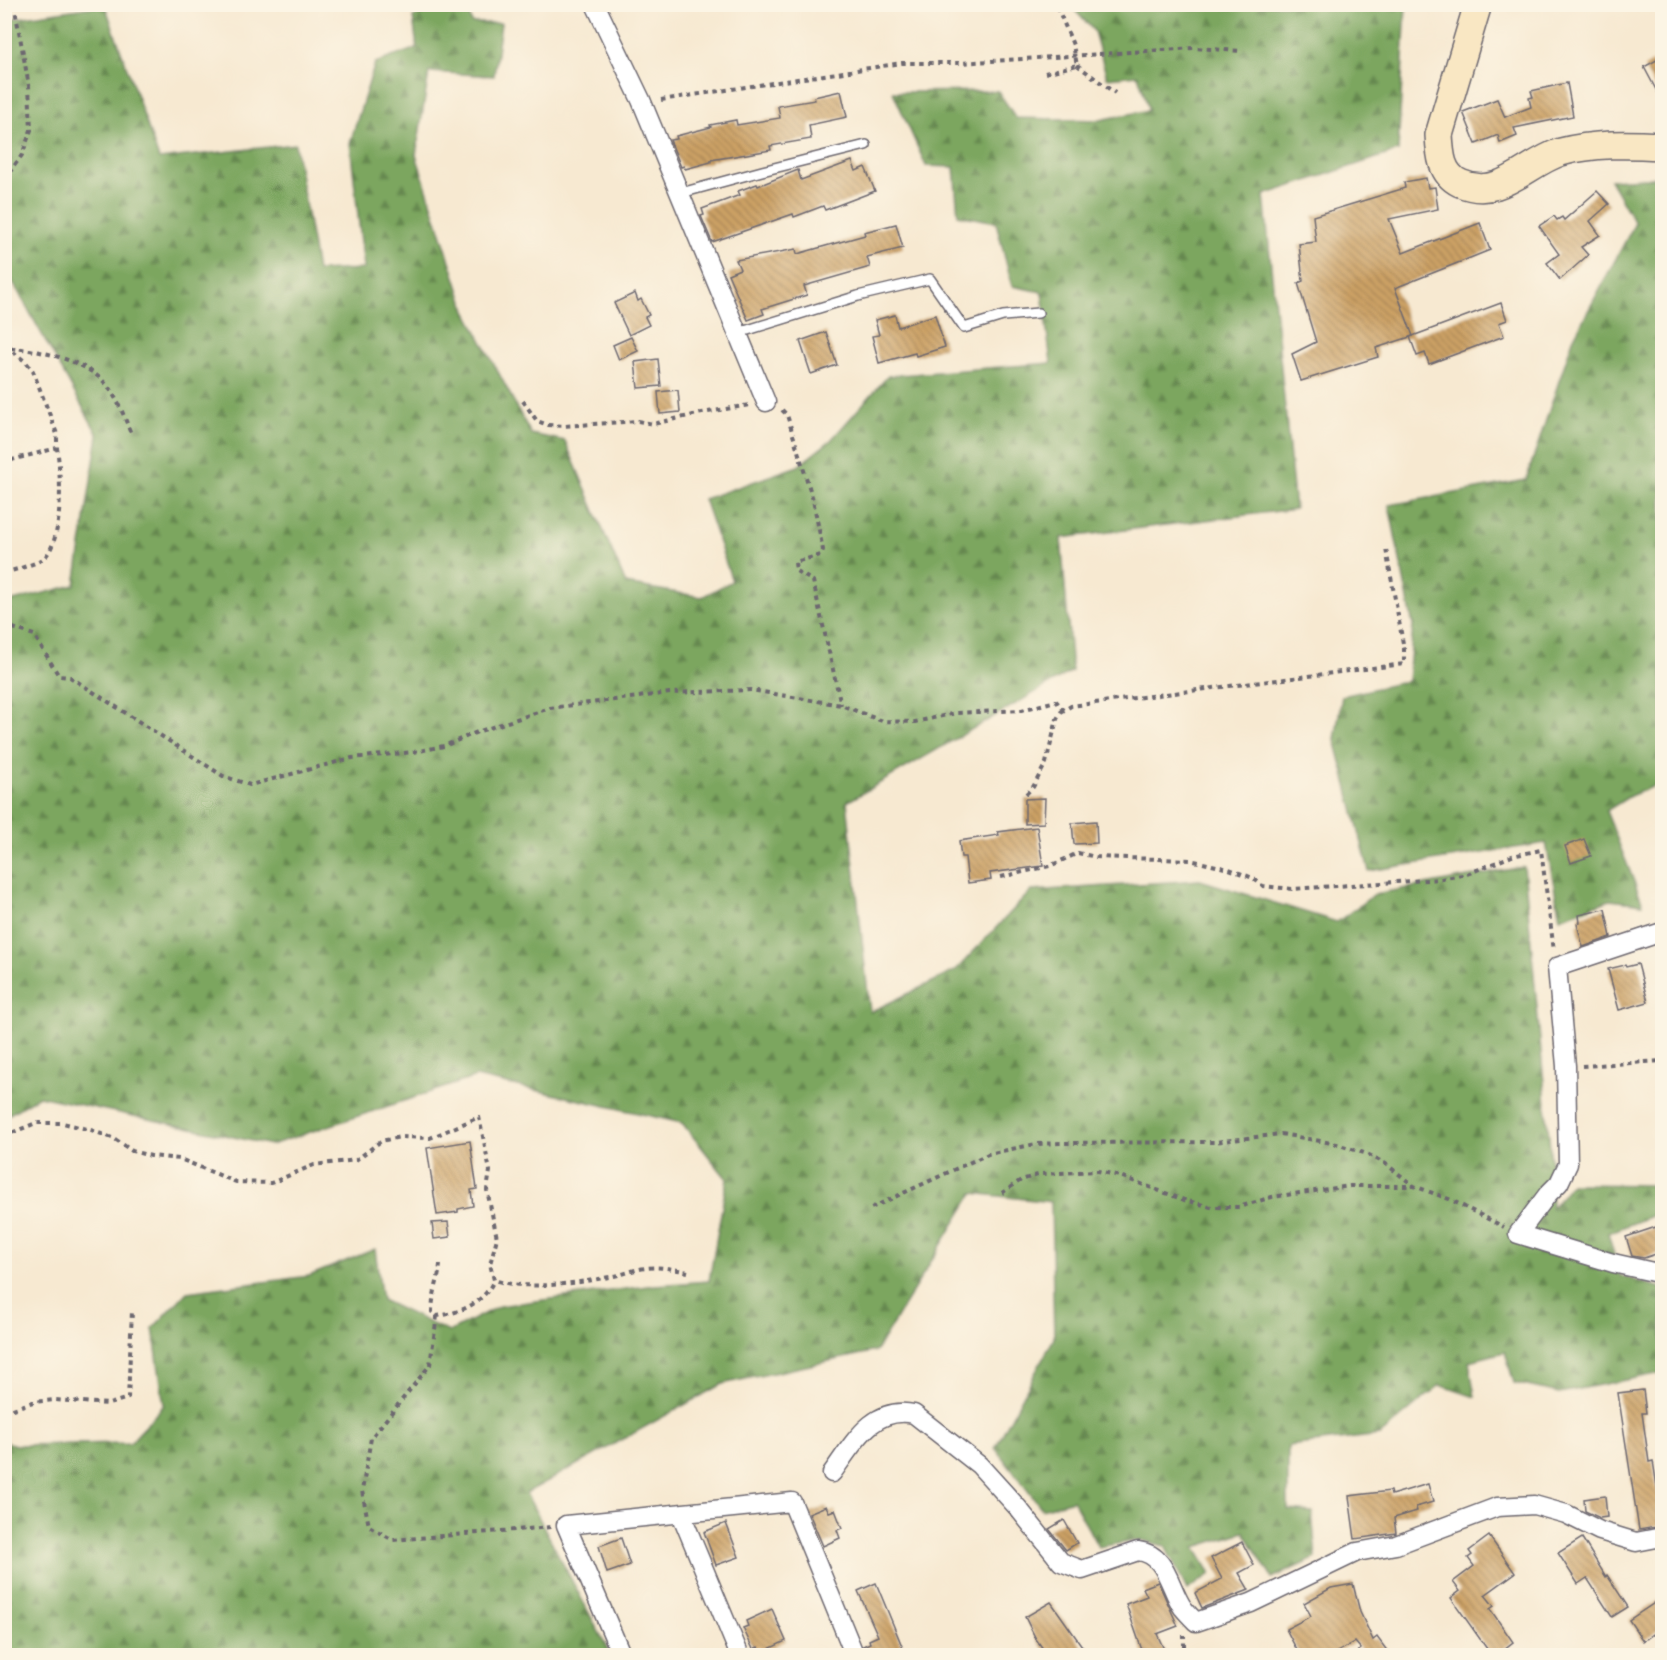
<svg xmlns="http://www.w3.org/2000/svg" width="1667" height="1660" font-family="Cardo,serif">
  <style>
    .forest { fill: url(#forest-firs); stroke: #4f644c; stroke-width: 1.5 }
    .building { fill: url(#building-back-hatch) }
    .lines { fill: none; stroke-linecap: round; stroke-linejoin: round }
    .lane-casing { stroke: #6d6870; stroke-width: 12 }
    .street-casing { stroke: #6d6870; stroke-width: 21 }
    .secondary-casing { stroke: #6d6870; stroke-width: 30 }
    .path { stroke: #6d6870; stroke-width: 4; stroke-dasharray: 4.5 4.5; stroke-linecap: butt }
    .lane { stroke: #fff; stroke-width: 9 }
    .street { stroke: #fff; stroke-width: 18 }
    .secondary { stroke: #f9e7c3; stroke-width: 27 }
  </style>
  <defs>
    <pattern id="forest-firs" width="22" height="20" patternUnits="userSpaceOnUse" patternTransform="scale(1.5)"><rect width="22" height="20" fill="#7ca65e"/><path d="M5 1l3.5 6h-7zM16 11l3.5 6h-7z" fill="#65874f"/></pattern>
    <pattern id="building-back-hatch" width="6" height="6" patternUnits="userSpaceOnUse" patternTransform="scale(1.5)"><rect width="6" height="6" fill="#cca165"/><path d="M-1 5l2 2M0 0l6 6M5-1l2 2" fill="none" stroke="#a58354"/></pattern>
  </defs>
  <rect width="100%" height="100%" fill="#fcf5e5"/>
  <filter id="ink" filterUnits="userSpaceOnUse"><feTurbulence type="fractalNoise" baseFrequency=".0167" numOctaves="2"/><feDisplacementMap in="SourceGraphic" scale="12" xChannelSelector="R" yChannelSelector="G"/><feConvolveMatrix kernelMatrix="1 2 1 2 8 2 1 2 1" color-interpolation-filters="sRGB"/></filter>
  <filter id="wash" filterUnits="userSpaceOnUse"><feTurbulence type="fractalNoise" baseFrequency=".008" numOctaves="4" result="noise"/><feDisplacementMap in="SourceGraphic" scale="24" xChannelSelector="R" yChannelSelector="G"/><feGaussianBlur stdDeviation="1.35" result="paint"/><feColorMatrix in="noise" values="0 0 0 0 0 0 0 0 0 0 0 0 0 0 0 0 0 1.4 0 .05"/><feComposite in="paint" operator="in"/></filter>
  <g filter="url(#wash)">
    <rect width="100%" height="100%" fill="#f7e9d1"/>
    <g class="forest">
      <polygon points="105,5 159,159 295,144 317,271 364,269 350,143 375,63 417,48 413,17 442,5 466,5 472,23 501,23 494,76 429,72 416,155 466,311 531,434 565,441 626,584 702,597 732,581 704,499 798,466 831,440 888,376 1051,363 1042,292 1012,286 996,222 958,215 954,167 926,166 893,92 998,91 1016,118 1100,120 1149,110 1138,75 1107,78 1094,31 1070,5 1406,5 1398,151 1264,195 1295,509 1061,538 1072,671 847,802 870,1012 955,971 1031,891 1200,880 1337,922 1375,894 1524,867 1550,1148 1552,1208 1571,1184 1662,1185 1662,1219 1659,1213 1608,1233 1620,1276 1662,1288 1662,1373 1559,1393 1514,1383 1505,1352 1469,1361 1475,1397 1440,1385 1380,1435 1288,1446 1288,1510 1312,1512 1316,1558 1272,1578 1244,1532 1195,1547 1211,1574 1187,1590 1165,1546 1141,1540 1098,1547 1073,1500 1042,1509 995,1448 1054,1338 1051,1202 973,1193 876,1351 722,1384 526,1493 611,1655 5,1655 5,1442 16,1445 130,1443 164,1405 153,1328 187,1292 309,1276 375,1249 382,1300 449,1332 499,1306 655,1285 709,1281 727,1179 682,1123 476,1077 271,1145 39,1096 5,1117 5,603 75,585 98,435 5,268 5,20"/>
      <polygon points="1662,177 1662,783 1630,796 1606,811 1643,904 1610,900 1560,918 1546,843 1369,871 1335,739 1342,696 1408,681 1413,625 1389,505 1526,480 1573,339 1635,223 1610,180"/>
    </g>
    <g id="blocks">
      <g class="building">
        <polygon points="1662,57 1662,101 1644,67"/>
        <polygon points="1567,83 1573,116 1514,128 1517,136 1500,143 1498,135 1476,144 1463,112 1497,99 1505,117 1531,107 1529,98 1533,97 1531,91"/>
        <polygon points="841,91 847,117 809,125 811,139 770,146 771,150 711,160 711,162 685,169 684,166 681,167 670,140 677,139 676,136 711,127 710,125 736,120 737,125 780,118 778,106 815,100 814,97"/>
        <polygon points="852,161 856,171 865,167 875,191 825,210 823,206 794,217 793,214 712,242 701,216 704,215 702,209 740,195 738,191 757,184 758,186 798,170 801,180"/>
        <polygon points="1426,178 1428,188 1435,187 1438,209 1389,219 1403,253 1480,223 1490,250 1395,288 1413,336 1376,348 1378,357 1301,381 1292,354 1316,342 1298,283 1303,281 1299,244 1316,242 1313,216 1405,188 1404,182"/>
        <polygon points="1597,191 1609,204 1590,221 1600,235 1581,247 1588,255 1560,280 1547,263 1559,254 1539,226 1554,216 1557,220 1562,217 1564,220"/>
        <polygon points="896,224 903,248 867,257 870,267 804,286 807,295 762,309 764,314 748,320 728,274 740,269 736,260 796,249 797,254 865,235 864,232"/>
        <polygon points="635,293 638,301 641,299 649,315 645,317 649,325 629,335 614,303"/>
        <polygon points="1501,303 1507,320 1499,323 1504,336 1429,364 1425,353 1417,356 1410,337"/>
        <polygon points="895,315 898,327 935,315 945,347 916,356 915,353 879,363 872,336 879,335 875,320"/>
        <polygon points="826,332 837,365 811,374 800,341"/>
        <polygon points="631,337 638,351 619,360 613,345"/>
        <polygon points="658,359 661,386 638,388 635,362"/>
        <polygon points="678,390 680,412 660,414 658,392"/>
        <polygon points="1045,798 1044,823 1025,824 1025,799"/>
        <polygon points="1096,821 1097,843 1074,844 1072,823"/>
        <polygon points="1037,827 1043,866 990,873 991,880 968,883 965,857 961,857 959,841 999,835 998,832"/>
        <polygon points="1584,839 1591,856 1571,863 1565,846"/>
        <polygon points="1605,909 1611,937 1583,947 1577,924 1580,923 1579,915"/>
        <polygon points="1638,964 1648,1002 1619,1010 1608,969 1625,965 1626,967"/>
        <polygon points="470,1141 477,1189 471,1190 473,1206 458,1209 458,1212 437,1215 427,1148"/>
        <polygon points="448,1222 450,1237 434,1239 432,1223"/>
        <polygon points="1656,1227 1662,1246 1662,1252 1644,1258 1632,1256 1626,1237"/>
        <polygon points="1643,1390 1646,1413 1642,1413 1649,1462 1653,1461 1658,1493 1660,1493 1662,1526 1639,1530 1618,1393"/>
        <polygon points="1428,1484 1433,1502 1416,1507 1417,1511 1394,1518 1396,1533 1355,1539 1349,1496 1390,1491 1391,1495"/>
        <polygon points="1605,1496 1607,1517 1600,1518 1585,1511 1584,1499"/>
        <polygon points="826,1506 829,1512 835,1510 842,1528 837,1530 840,1538 823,1546 809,1513"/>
        <polygon points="1064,1520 1077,1543 1066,1550 1049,1529"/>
        <polygon points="726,1523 739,1557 716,1565 704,1532"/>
        <polygon points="1489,1536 1515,1573 1485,1595 1494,1606 1490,1609 1513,1642 1495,1656 1492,1656 1451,1598 1460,1591 1453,1582 1474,1566 1468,1558 1472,1555 1469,1551"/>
        <polygon points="621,1538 630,1565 607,1573 599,1546"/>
        <polygon points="1582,1538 1606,1577 1607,1575 1628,1607 1612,1617 1587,1578 1578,1584 1558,1553"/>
        <polygon points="1242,1542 1254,1565 1239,1573 1249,1590 1202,1608 1195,1593 1222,1579 1211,1558"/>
        <polygon points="1158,1582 1178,1626 1157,1634 1167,1656 1144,1656 1126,1604 1147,1596 1143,1588"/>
        <polygon points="876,1583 904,1651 894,1656 866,1656 863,1646 870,1643 869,1640 878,1636 858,1591"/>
        <polygon points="1353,1584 1360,1612 1373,1640 1377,1637 1391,1656 1353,1656 1361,1649 1355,1642 1330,1656 1300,1656 1286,1629 1311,1616 1304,1603 1331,1588"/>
        <polygon points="1662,1598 1662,1628 1643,1641 1629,1620"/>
        <polygon points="1051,1602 1089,1656 1048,1656 1036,1639 1025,1617"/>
        <polygon points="772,1609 786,1641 760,1653 758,1647 753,1649 743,1628 748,1626 746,1621"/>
      </g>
    </g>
  </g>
  <g filter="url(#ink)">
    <use href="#blocks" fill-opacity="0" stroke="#6d6870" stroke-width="1.5"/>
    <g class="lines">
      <g class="lane-casing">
        <g id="lane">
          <polyline points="681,193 762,171 866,145"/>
          <polyline points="738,333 858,296 930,279 964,328 1003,316 1038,313"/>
        </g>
      </g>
      <g class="street-casing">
        <g id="street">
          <polyline points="595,4 641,100 766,402"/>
          <polyline points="1662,932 1557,967 1566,1066 1568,1164 1559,1183 1548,1194 1518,1234 1613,1263 1662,1274"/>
          <path d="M832,1473C853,1444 873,1405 914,1414L979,1465L1018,1508L1061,1562L1082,1570L1138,1551C1167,1554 1169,1588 1183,1608C1187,1613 1192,1618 1196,1622L1251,1603L1357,1552L1396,1545L1497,1507L1534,1505L1566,1514L1600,1531L1636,1542L1662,1537"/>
          <polyline points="681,1514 740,1656"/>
          <polyline points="622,1656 566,1525 792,1502 855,1656"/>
        </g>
      </g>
      <g class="secondary-casing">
        <path id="secondary" d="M1478,4L1439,135C1440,154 1441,174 1460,183C1500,201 1526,163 1561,152C1594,143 1629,144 1662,146"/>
      </g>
      <g class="path">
        <polyline points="1077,65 1115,93"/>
        <polyline points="1045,73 1077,65 1073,45 1056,4"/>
        <polyline points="661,100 902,63 960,63 1194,48 1242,51"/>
        <polyline points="4,180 22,155 31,130 29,86 14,4"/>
        <polyline points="4,336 12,351 26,362 33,371 57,434 57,448 4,462"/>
        <path d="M11,348C41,350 90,361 109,388C119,402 125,418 131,434"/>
        <polyline points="523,401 537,421 548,425 564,426 638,421 653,424 702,413 749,405"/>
        <polyline points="782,410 787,415 813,500 823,550 821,555 795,562 796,571 813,581 841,705"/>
        <path d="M4,573C14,570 37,564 44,558C64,540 61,473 57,448"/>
        <polyline points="4,625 34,635 59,676 70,677 223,776 250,785 352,758 414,752 444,746 477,732 550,708 670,693 751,690 841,705 882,721 915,722 956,713 1022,710 1056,701 1064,710"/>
        <polyline points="1026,794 1033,787 1046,763 1057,719 1061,712 1071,706 1404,664 1404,649 1386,549"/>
        <polyline points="1001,877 1050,866 1078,853 1096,857 1190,860 1229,869 1253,878 1263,886 1292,889 1441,879 1467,874 1512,856 1541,850 1554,951"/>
        <polyline points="1662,1031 1662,1033"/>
        <polyline points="1582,1066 1662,1061"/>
        <path d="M4,1136L36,1123H63L91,1130L115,1139L132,1151L151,1156L180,1159L236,1182L271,1183L314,1165L356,1160L381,1141L400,1137L430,1138L479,1117L490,1171L487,1190L497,1238L490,1264L494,1280C527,1291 580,1283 614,1276C625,1274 635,1269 646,1268C660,1266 674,1269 688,1272"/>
        <polyline points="1002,1193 1021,1180 1041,1174 1098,1171 1120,1176 1184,1200 1211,1207 1239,1207 1272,1197 1350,1186 1414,1186 1449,1199 1504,1227"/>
        <polyline points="871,1208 988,1154 1036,1144 1062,1143 1215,1142 1281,1134 1337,1144 1367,1154 1386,1164 1414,1186"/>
        <path d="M440,1264C439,1280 432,1296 432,1312L437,1316C460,1313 484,1303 494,1280"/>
        <polyline points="437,1316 430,1365 371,1438 362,1491 369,1526 393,1540 551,1527"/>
        <polyline points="4,1412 33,1402 55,1400 109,1404 128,1398 132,1311"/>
        <polyline points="1184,1656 1184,1635"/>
      </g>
      <use href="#lane" class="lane"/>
      <use href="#street" class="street"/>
      <use href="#secondary" class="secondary"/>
    </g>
  </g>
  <rect width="1667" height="1660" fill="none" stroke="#fcf5e5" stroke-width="24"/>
</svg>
